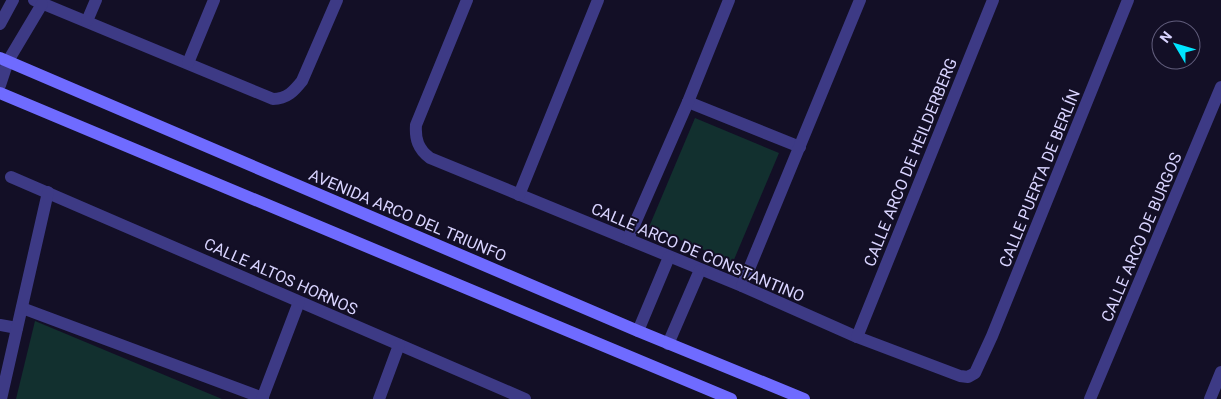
<svg xmlns="http://www.w3.org/2000/svg" width="1221" height="399" font-family="Roboto,sans-serif">
  <style>
    .green { fill: #12302f }
    .lines { fill: none; stroke-linecap: round; stroke-linejoin: round }
    .street { stroke: #3d3a85; stroke-width: 12 }
    .secondary { stroke: #6f6bff; stroke-width: 12 }
    .labels { text-anchor: middle; stroke-width: 4; stroke-linejoin: round; paint-order: stroke }
    .street-label { font-size: 16px; fill: #d9d4ff; stroke: #130f26 }
  </style>
  <rect width="100%" height="100%" fill="#130f26"/>
  <g class="green">
    <polygon points="695,118 779,153 733,262 649,227"/>
    <polygon points="35,321 222,399 16,399"/>
  </g>
  <g class="lines">
    <g class="street">
      <path d="M34,0L273,99C287,99 294,91 302,81L337,0"/>
      <path d="M467,0L416,125C415,139 418,149 430,158L742,286L857,337L960,376L968,377L975,373L992,336L1128,0"/>
      <polyline points="87,21 96,0"/>
      <polyline points="0,24 13,0"/>
      <polyline points="188,63 214,0"/>
      <polyline points="0,85 8,61 42,4"/>
      <polyline points="688,102 800,147"/>
      <polyline points="11,177 525,399"/>
      <polyline points="519,195 598,0"/>
      <polyline points="628,239 688,102 729,0"/>
      <polyline points="742,286 860,0"/>
      <polyline points="22,308 263,398"/>
      <polyline points="0,325 17,328"/>
      <polyline points="638,331 669,257"/>
      <polyline points="857,337 993,0"/>
      <polyline points="668,344 700,270"/>
      <polyline points="1,399 48,192"/>
      <polyline points="262,399 299,302"/>
      <polyline points="379,399 399,345"/>
      <polyline points="1090,399 1221,87"/>
      <polyline points="1210,399 1221,372"/>
    </g>
    <g class="secondary">
      <polyline points="0,58 638,331 804,399"/>
      <polyline points="0,93 731,399"/>
    </g>
  </g>
  <g class="labels">
    <g class="street-label">
      <text transform="translate(910 162) rotate(-68)" y="6">CALLE ARCO DE HEILDERBERG</text>
      <text transform="translate(1039 178) rotate(-68)" y="6">CALLE PUERTA DE BERLÍN</text>
      <text transform="translate(408 215) rotate(23)" y="6">AVENIDA ARCO DEL TRIUNFO</text>
      <text transform="translate(1141 237) rotate(-67)" y="6">CALLE ARCO DE BURGOS</text>
      <text transform="translate(698 252) rotate(23)" y="6">CALLE ARCO DE CONSTANTINO</text>
      <text transform="translate(281 276) rotate(24)" y="6">CALLE ALTOS HORNOS</text>
    </g>
  </g>
  <g transform="translate(1176 45) rotate(308)"><circle r="24" fill="#130f26" stroke="#625e7d"/>
  <path d="M0-4L9 19L0 12L-9 19Z" fill="#00e5ff"/>
  <text y="-8" font-size="14" font-weight="bold" text-anchor="middle" fill="#d9d4ff">N</text>
  </g>
</svg>
